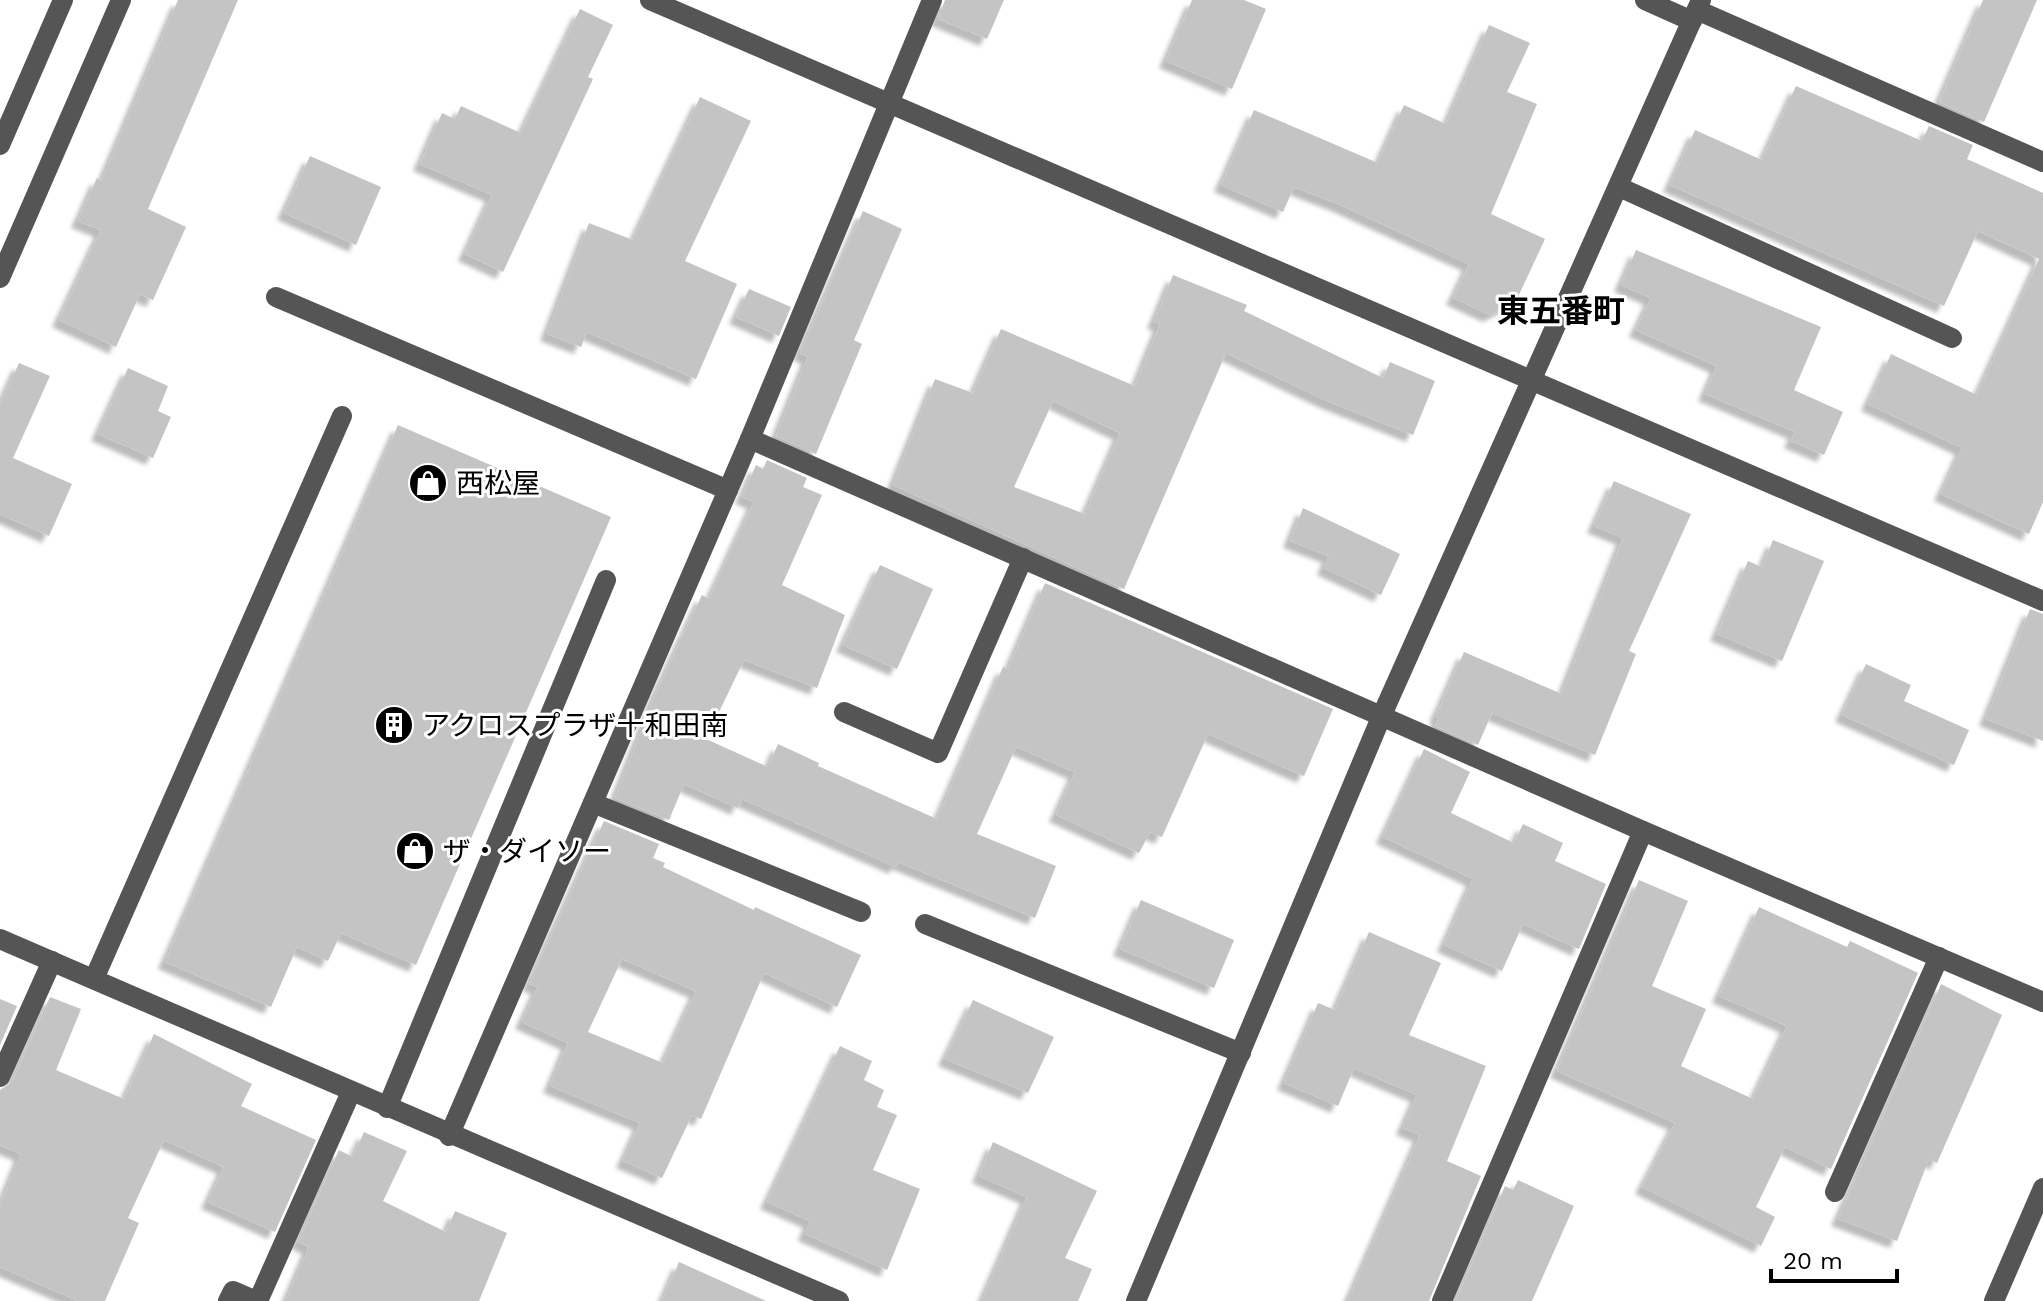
<svg xmlns="http://www.w3.org/2000/svg" width="2043" height="1301" font-family="'Work Sans','Noto Sans JP',sans-serif">
  <style>
    .building { fill: #c4c4c4; fill-rule: evenodd; filter: url(#shadow) }
    .lines { fill: none; stroke-linecap: round; stroke-linejoin: round }
    .minor { stroke: #555; stroke-width: 20 }
    .labels { text-anchor: middle; stroke-width: 6; stroke-linejoin: round; paint-order: stroke }
    .poi-label { font-size: 28px; fill: #000; stroke: #fff; text-anchor: start }
    .quarter-label { font-size: 32px; font-weight: bold; fill: #000; stroke: #fff }
  </style>
  <defs>
    <filter id="shadow"><feDropShadow dx="-7" dy="7" stdDeviation="2" flood-color="#0004"/></filter>
  </defs>
  <rect width="100%" height="100%" fill="#fff"/>
  <g class="building">
    <polygon points="178,0 238,0 148,209 186,227 153,300 140,294 116,347 59,320 101,230 78,221 97,178 102,180"/>
    <polygon points="945,0 1004,0 987,39 938,19"/>
    <polygon points="1192,0 1244,0 1266,9 1232,89 1166,61"/>
    <polygon points="1983,0 2037,0 1984,122 1939,102"/>
    <polygon points="580,9 613,25 588,77 593,79 503,272 465,254 492,195 420,164 442,113 455,119 461,106 521,133"/>
    <polygon points="1489,25 1530,43 1507,92 1537,104 1491,214 1545,239 1516,301 1490,315 1453,298 1469,264 1338,204 1294,187 1283,212 1221,185 1254,110 1378,163 1404,105 1446,124"/>
    <polygon points="1796,86 1922,141 1929,126 1973,145 1967,159 2043,193 2043,502 2029,534 1941,494 1962,448 1868,404 1891,354 1977,395 2039,259 1978,231 1944,306 1670,185 1695,130 1762,160"/>
    <polygon points="700,97 751,121 685,261 737,284 696,379 587,332 581,347 547,334 589,223 633,240"/>
    <polygon points="310,156 381,187 356,245 284,213"/>
    <polygon points="863,211 902,229 854,340 862,344 816,454 776,436 808,357 800,353"/>
    <polygon points="1636,250 1821,327 1794,390 1843,412 1824,455 1791,441 1795,432 1705,394 1717,366 1636,330 1651,298 1621,285"/>
    <path d="M1173,275L1247,305L1244,311L1383,378L1390,362L1435,381L1413,435L1327,401L1226,353L1124,589L893,485L935,379L973,393L1001,329L1135,386L1160,324L1154,322ZM1053,401L1120,433L1085,514L1014,487Z"/>
    <polygon points="749,289 791,307 779,336 736,317"/>
    <polygon points="19,363 50,376 13,458 72,484 49,536 0,514 0,405"/>
    <polygon points="128,368 168,386 158,411 171,417 153,458 98,434"/>
    <polygon points="398,425 611,517 416,965 341,933 328,961 297,947 271,1007 165,962"/>
    <polygon points="767,460 807,478 803,487 822,495 782,585 845,615 817,688 744,660 706,739 768,767 778,744 819,763 818,766 937,819 1003,667 1008,669 1045,583 1333,709 1304,776 1208,734 1162,837 1150,832 1139,853 1056,815 1075,772 1016,747 977,834 1056,866 1035,918 898,862 896,867 742,799 738,808 684,784 669,820 615,798 657,691 702,595 709,599 754,502 742,497 756,465 763,469"/>
    <polygon points="1614,481 1691,514 1629,651 1636,654 1595,755 1492,713 1478,745 1435,726 1439,718 1436,716 1464,652 1562,694 1623,538 1594,526"/>
    <polygon points="1303,508 1400,554 1381,595 1324,568 1329,556 1290,541"/>
    <polygon points="1773,540 1824,561 1782,661 1717,634 1748,561 1762,567"/>
    <polygon points="880,565 933,589 897,669 843,645"/>
    <polygon points="2030,609 2043,614 2043,741 1986,719"/>
    <polygon points="1866,664 1911,685 1904,701 1969,730 1954,765 1842,715"/>
    <polygon points="1424,749 1470,772 1451,813 1514,843 1523,824 1563,843 1555,861 1606,884 1579,949 1523,924 1502,971 1444,945 1473,879 1383,837"/>
    <path d="M604,821L659,844L653,858L665,863L663,867L754,910L755,907L861,955L837,1007L764,973L701,1119L692,1115L662,1178L623,1161L640,1123L550,1086L568,1043L522,1022L538,987L529,984ZM622,959L696,991L663,1063L588,1032Z"/>
    <polygon points="1639,880 1688,901 1652,986 1706,1009 1681,1066 1753,1099 1787,1026 1719,996 1759,907 1847,947 1850,941 1918,973 1831,1169 1785,1147 1756,1207 1775,1217 1761,1246 1642,1187 1675,1123 1557,1071"/>
    <polygon points="1141,900 1234,940 1214,988 1120,949"/>
    <polygon points="1369,932 1441,963 1409,1035 1486,1066 1447,1161 1481,1176 1429,1301 1348,1301 1420,1135 1403,1128 1417,1095 1354,1068 1338,1106 1284,1083 1318,1003 1335,1010"/>
    <polygon points="1941,984 2002,1015 1937,1163 1929,1159 1897,1241 1838,1219"/>
    <polygon points="50,997 81,1009 56,1070 124,1099 154,1034 252,1084 241,1106 316,1140 275,1232 208,1202 224,1167 164,1140 128,1218 139,1223 105,1301 78,1301 0,1267 0,1206 21,1154 0,1145 0,1090 12,1082"/>
    <polygon points="0,999 17,1006 0,1045"/>
    <polygon points="973,1000 1054,1037 1028,1093 945,1059"/>
    <polygon points="840,1046 872,1061 864,1080 884,1090 877,1107 897,1115 873,1170 920,1189 887,1270 805,1234 810,1221 767,1202"/>
    <polygon points="364,1132 407,1151 383,1201 446,1232 455,1211 507,1233 479,1301 286,1301 309,1247 298,1242 339,1150 353,1157"/>
    <polygon points="993,1142 1097,1191 1065,1258 1092,1269 1078,1301 982,1301 1027,1197 979,1176"/>
    <polygon points="1518,1180 1574,1206 1532,1301 1456,1301 1505,1186 1513,1190"/>
    <polygon points="679,1262 766,1301 662,1301"/>
  </g>
  <g class="lines">
    <g class="minor">
      <polyline points="650,0 2043,601"/>
      <polyline points="1645,0 1692,21"/>
      <polyline points="1697,10 2043,162"/>
      <polyline points="0,145 63,0"/>
      <polyline points="1619,187 1952,338"/>
      <polyline points="0,278 121,0"/>
      <polyline points="276,297 728,490"/>
      <polyline points="750,439 1643,831 2043,1002"/>
      <polyline points="844,712 938,753 1023,558"/>
      <polyline points="593,803 861,912"/>
      <polyline points="925,924 1241,1053"/>
      <polyline points="0,939 839,1301"/>
      <polyline points="94,979 342,416"/>
      <polyline points="0,1077 52,961"/>
      <polyline points="387,1108 606,580"/>
      <polyline points="449,1136 750,439 932,0"/>
      <polyline points="1835,1192 1939,957"/>
      <polyline points="228,1301 233,1291 256,1301"/>
      <polyline points="258,1301 351,1092"/>
      <polyline points="1136,1301 1382,715 1701,0"/>
      <polyline points="1442,1301 1643,831"/>
      <polyline points="1994,1301 2043,1188"/>
    </g>
  </g>
  <defs>
    <g id="shop-disc" transform="scale(2)"><circle r="9.5" fill="#000" stroke="#fff"/><path d="M-5-2.5h2.3a2.7 3.5 0 0 1 5.4 0H5L5.5 6h-11ZM-1.5-2.5h3a1.5 2.3 0 0 0-3 0Z" fill="#fff"/></g>
    <g id="building-disc" transform="scale(2)"><circle r="9.5" fill="#000" stroke="#fff"/><path d="M-4-6H4V6H1V3H-1V6H-4ZM-2.5-4.3h1.7v1.8h-1.7ZM.8-4.3h1.7v1.8H.8ZM-2.5-1h1.7V.8h-1.7ZM.8-1h1.7V.8H.8Z" fill="#fff"/></g>
  </defs>
  <g fill-rule="evenodd">
    <use href="#shop-disc" x="428" y="483"/>
    <use href="#building-disc" x="394" y="725"/>
    <use href="#shop-disc" x="415" y="851"/>
  </g>
  <g class="labels">
    <g class="poi-label">
      <text x="456" y="493">西松屋</text>
      <text x="422" y="735">アクロスプラザ十和田南</text>
      <text x="443" y="861">ザ・ダイソー</text>
    </g>
    <g class="quarter-label">
      <text x="1561" y="322">東五番町</text>
    </g>
  </g>
  <path d="M1771 1269v12h126v-12" fill="none" stroke="#000000" stroke-width="4"/>
  <text x="1783" y="1269" font-size="24" fill="#000000" stroke="#ffffff" stroke-width="6" paint-order="stroke">20 m</text>
</svg>
